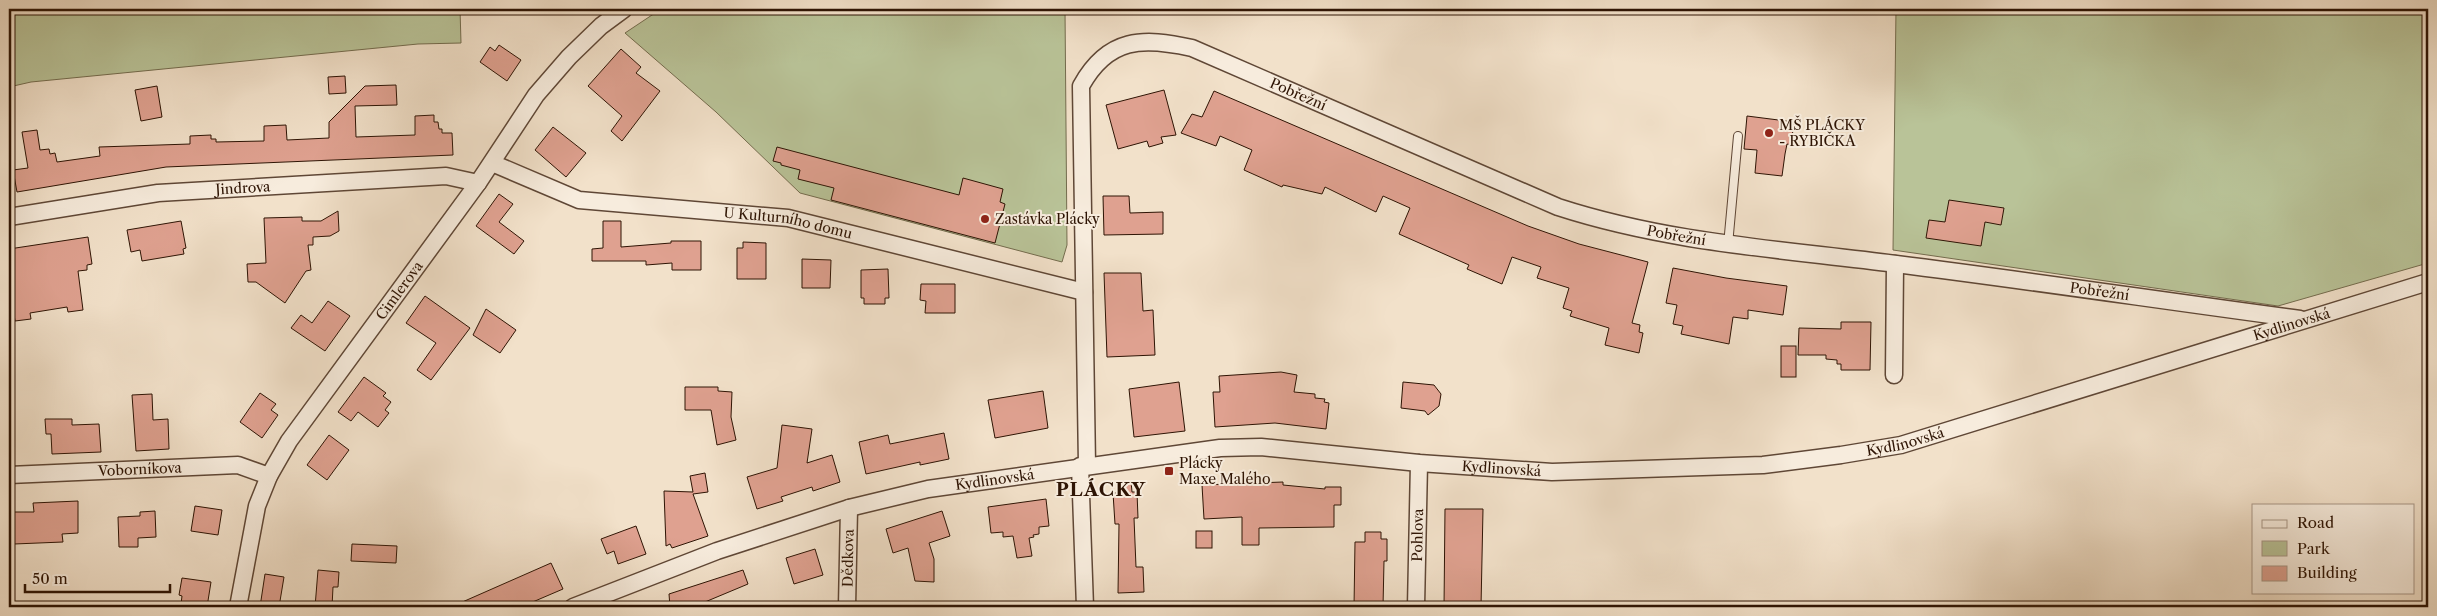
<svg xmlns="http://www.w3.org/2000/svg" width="2437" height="616" font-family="'Libre Caslon Text',serif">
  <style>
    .green { fill: #b9c398; stroke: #746c4e }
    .building { fill: #dfa190; stroke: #2e1404 }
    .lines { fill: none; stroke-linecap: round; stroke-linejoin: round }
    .service-casing { stroke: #5f4736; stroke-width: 10 }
    .minor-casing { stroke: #5f4736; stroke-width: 19 }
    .service { stroke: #f7ecdd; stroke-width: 8 }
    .minor { stroke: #f7ecdd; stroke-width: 16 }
    .poi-dot { fill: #8f2418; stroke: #f7ecdd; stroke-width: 2 }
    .labels { text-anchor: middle; stroke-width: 4; stroke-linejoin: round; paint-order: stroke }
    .street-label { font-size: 14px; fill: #2e1404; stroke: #f7ecdd }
    .poi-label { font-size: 14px; fill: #2e1404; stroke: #f7ecdd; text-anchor: start }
    .district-label { font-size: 19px; font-weight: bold; letter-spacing: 1px; fill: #2e1404; stroke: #f7ecdd }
  </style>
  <rect width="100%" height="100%" fill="#f2e1ca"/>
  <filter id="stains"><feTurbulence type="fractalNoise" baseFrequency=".004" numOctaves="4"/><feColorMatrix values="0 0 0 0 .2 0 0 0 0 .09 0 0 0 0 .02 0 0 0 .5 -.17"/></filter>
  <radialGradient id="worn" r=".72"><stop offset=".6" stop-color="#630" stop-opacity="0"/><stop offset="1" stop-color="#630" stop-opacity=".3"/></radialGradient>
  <g class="green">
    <polygon points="9,9 460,9 461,43 418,44 31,82 9,87"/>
    <polygon points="661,9 1065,9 1067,245 1062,262 800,193 716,112 625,33"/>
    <polygon points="1896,9 2428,9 2428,263 2278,306 1893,250"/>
  </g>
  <g class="building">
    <polygon points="499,45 521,60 507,81 480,62 490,47 495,51"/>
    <polygon points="621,49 641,67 636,73 660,91 622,141 611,131 622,116 588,86"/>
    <polygon points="345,76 346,93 329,94 328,77"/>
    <polygon points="396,85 397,105 355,106 356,137 415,135 415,116 434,115 434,122 438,122 439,129 442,129 442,133 452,133 453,155 166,167 17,192 13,170 28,168 22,132 37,130 40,150 49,149 50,154 55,153 57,162 100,156 99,147 190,144 190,136 211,135 211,139 216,139 216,142 264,141 264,126 286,125 287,140 329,138 329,122 365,86"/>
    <polygon points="157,86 162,117 141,121 135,90"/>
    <polygon points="1164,90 1176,135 1161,137 1163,143 1149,147 1147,141 1118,149 1106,105"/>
    <polygon points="1214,91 1528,226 1579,244 1648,262 1632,323 1640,325 1639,332 1643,333 1639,353 1605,345 1609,328 1570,316 1572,311 1563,308 1569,288 1537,278 1541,267 1512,257 1502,284 1467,269 1469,265 1399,234 1410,208 1383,196 1376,212 1325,187 1322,194 1283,185 1282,187 1244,170 1252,150 1220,136 1216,146 1181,133 1192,114 1202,117"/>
    <polygon points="1747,116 1794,122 1791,145 1787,144 1785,154 1782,176 1755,173 1757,150 1744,149"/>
    <polygon points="553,127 586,153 566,177 535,150"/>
    <polygon points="777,147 959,195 963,178 1003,189 1000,202 1005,204 995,243 831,200 834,188 798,179 800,170 781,165 781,163 773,161"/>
    <polygon points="499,194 513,204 499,222 524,241 514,254 476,226"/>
    <polygon points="1103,196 1129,196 1130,213 1163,212 1163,234 1104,235"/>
    <polygon points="1949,200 2004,208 2001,225 1985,222 1981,246 1926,238 1929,220 1945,222"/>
    <polygon points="338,211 339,231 330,236 313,237 313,245 308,245 311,270 306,271 285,303 256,282 248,282 247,264 266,263 264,218 302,217 302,221 321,221"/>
    <polygon points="181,221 186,248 183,249 184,254 142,261 140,250 131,252 127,230"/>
    <polygon points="603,221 621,221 621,247 671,243 671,241 701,241 701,270 672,270 672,263 646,265 646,261 592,261 592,249 603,248"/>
    <polygon points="88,237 92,264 87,265 87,270 78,271 83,310 68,312 67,307 30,313 31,319 15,321 12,301 9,301 9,249"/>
    <polygon points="743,242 766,243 766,279 737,279 737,248 743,248"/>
    <polygon points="802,259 831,260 830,288 802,288"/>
    <polygon points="1673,268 1726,278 1787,286 1783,315 1748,310 1748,319 1733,317 1729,344 1681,334 1683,326 1673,324 1677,305 1666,303"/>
    <polygon points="888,269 889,298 885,298 885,304 864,304 864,298 861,298 861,270"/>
    <polygon points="1104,273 1141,273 1143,311 1153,310 1155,355 1107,357"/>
    <polygon points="921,284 955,284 955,313 925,313 926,301 920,300"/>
    <polygon points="425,296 470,328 431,380 417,370 436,343 406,323"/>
    <polygon points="328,301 350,316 325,351 291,328 301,315 312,323"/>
    <polygon points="486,309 516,330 500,353 473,335"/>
    <polygon points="1841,322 1871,322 1870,370 1841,370 1841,364 1837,364 1837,360 1826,359 1826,355 1798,355 1799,328 1841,329"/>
    <rect x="1781" y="346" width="15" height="31"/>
    <polygon points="1281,372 1297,375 1294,392 1315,394 1315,398 1325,399 1324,402 1329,403 1326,429 1275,423 1215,427 1213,392 1220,392 1219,376"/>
    <polygon points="364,377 386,393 383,396 391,402 385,410 389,413 378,427 358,412 351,421 338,412"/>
    <polygon points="1179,382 1185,431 1134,437 1129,389"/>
    <polygon points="1403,382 1434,385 1441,394 1439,406 1428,415 1425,411 1401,408"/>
    <polygon points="685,387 718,387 718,391 732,392 731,417 736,440 717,445 711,410 685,410"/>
    <polygon points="1043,391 1048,428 995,438 988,400"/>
    <polygon points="260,393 276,404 271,410 278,415 262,438 240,422"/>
    <polygon points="152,394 153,420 168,419 169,449 136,451 132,395"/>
    <polygon points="45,419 72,419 72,425 99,424 101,452 52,454 51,434 46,434"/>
    <polygon points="782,425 812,429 807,463 832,455 840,482 813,491 812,487 781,497 783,501 757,509 747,477 777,468"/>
    <polygon points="944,433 949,459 920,465 920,462 866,474 859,442 888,435 890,444"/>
    <polygon points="329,435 349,450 327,480 307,465"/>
    <polygon points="705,473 708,492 693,494 708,536 672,548 670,544 666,546 664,491 693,492 690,476"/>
    <polygon points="1119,481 1131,481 1132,492 1137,492 1138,518 1134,518 1136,567 1143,567 1144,592 1118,593 1119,524 1115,524 1113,493 1119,493"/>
    <polygon points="1283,482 1283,485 1325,489 1325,487 1341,487 1341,505 1334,505 1334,527 1259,528 1259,545 1242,545 1242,517 1204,519 1202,485"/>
    <polygon points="1046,499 1049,526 1039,527 1039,534 1033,535 1034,537 1029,538 1032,556 1017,558 1013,536 1003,537 1003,532 991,533 988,507"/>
    <polygon points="78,501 78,533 62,534 63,542 14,544 13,512 34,512 33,503"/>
    <polygon points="195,506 222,510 218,535 191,531"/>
    <polygon points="1445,509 1483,509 1481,607 1444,607"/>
    <polygon points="155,511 156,537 138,538 138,547 119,547 118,517 140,516 140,512"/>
    <polygon points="942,511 950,536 929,543 934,559 934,582 915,581 908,548 893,553 886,529"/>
    <polygon points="636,526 646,554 618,564 614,551 607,554 601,539"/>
    <rect x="1196" y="531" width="16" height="17"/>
    <polygon points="1365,532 1381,532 1381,539 1387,539 1387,561 1384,561 1383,607 1354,607 1355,542 1365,542"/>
    <polygon points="352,544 397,546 396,563 351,561"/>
    <polygon points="815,549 823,575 794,584 786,558"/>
    <polygon points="551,563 563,589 521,607 451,607"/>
    <polygon points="318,570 339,572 338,587 333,587 332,607 315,607"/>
    <polygon points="743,570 748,584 693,607 670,607 669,594"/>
    <polygon points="265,574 284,577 279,607 260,607"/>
    <polygon points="182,578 211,582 207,607 181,604 182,596 179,595"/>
  </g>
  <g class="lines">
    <g class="service-casing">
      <polyline id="service" points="1728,245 1738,136"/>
    </g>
    <g class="minor-casing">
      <g id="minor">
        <path id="s1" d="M492,163L579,200L788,218L1084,292"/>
        <path id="s2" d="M9,217L158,193L446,176L478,183"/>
        <polyline points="1894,375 1895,264"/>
        <path id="s3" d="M1087,465L1081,86C1108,37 1143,37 1192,48L1558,207C1669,243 1780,249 1896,264C2031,281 2165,301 2300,319"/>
        <polyline points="1080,466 1085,607"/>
        <path id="s4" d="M9,475L238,465L269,476"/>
        <path id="s5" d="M238,607L257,506L269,476L289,441L478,183L536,95L569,57L601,26L624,9"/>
        <path id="s6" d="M573,607L717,551L849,508L928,489L1220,448L1261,447L1419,463L1552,472L1763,465L1841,455L1901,445L2428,282"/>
        <path id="s7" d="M847,607L849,508"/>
        <path id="s8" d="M1416,607L1419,463"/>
      </g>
    </g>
    <use href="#service" class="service"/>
    <use href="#minor" class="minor"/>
  </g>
  <g class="poi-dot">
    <circle cx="1769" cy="133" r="5"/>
    <circle cx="985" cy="219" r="5"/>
    <rect x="1164" y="466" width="10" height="10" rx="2.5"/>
  </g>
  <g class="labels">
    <g class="street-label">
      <text dy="5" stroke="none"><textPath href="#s3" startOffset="624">Pobřežní</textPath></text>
      <text dy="5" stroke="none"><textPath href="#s2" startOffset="236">Jindrova</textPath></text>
      <text dy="5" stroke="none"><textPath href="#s1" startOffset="305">U Kulturního domu</textPath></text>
      <text dy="5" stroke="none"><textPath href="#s3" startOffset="1029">Pobřežní</textPath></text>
      <text dy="5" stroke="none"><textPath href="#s5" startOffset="362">Cimlerova</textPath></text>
      <text dy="5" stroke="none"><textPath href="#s3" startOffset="1456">Pobřežní</textPath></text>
      <text dy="5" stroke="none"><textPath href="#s6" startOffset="1762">Kydlinovská</textPath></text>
      <text dy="5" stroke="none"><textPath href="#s6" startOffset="1358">Kydlinovská</textPath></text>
      <text dy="5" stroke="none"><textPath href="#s6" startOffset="952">Kydlinovská</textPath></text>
      <text dy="5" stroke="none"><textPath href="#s4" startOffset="131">Voborníkova</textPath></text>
      <text dy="5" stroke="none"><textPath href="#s6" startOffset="442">Kydlinovská</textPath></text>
      <text dy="5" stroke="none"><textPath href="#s8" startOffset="72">Pohlova</textPath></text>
      <text dy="5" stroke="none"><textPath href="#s7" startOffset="49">Dědkova</textPath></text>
    </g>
    <g class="poi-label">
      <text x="1779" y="130">MŠ PLÁCKY<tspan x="1779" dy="16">- RYBIČKA</tspan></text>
      <text x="995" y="224">Zastávka Plácky</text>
      <text x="1179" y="468">Plácky<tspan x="1179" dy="16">Maxe Malého</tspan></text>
    </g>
    <g class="district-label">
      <text x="1101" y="496">PLÁCKY</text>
    </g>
  </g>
  <rect width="2437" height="616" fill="none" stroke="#f2e1ca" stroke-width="30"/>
  <rect x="10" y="10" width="2417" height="596" fill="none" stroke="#2e1404" stroke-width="2.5"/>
  <rect x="15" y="15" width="2407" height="586" fill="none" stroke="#2e1404"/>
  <rect x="2252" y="504" width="162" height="90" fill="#f7ecdd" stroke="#a79686"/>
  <rect x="2262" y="520" width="25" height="8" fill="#f7ecdd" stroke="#a79686"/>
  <text x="2297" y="528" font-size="15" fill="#2e1404">Road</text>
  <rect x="2262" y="541" width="25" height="15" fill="#b9c398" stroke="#a79686"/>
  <text x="2297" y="554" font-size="15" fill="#2e1404">Park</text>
  <rect x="2262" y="566" width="25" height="15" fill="#dfa190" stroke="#a79686"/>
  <text x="2297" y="578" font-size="15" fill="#2e1404">Building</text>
  <path d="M25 584v8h145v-8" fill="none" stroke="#2e1404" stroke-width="2.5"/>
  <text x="32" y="584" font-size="15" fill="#2e1404" stroke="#f7ecdd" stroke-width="4" paint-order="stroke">50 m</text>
  <rect width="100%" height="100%" filter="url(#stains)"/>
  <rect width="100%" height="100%" fill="url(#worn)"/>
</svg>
